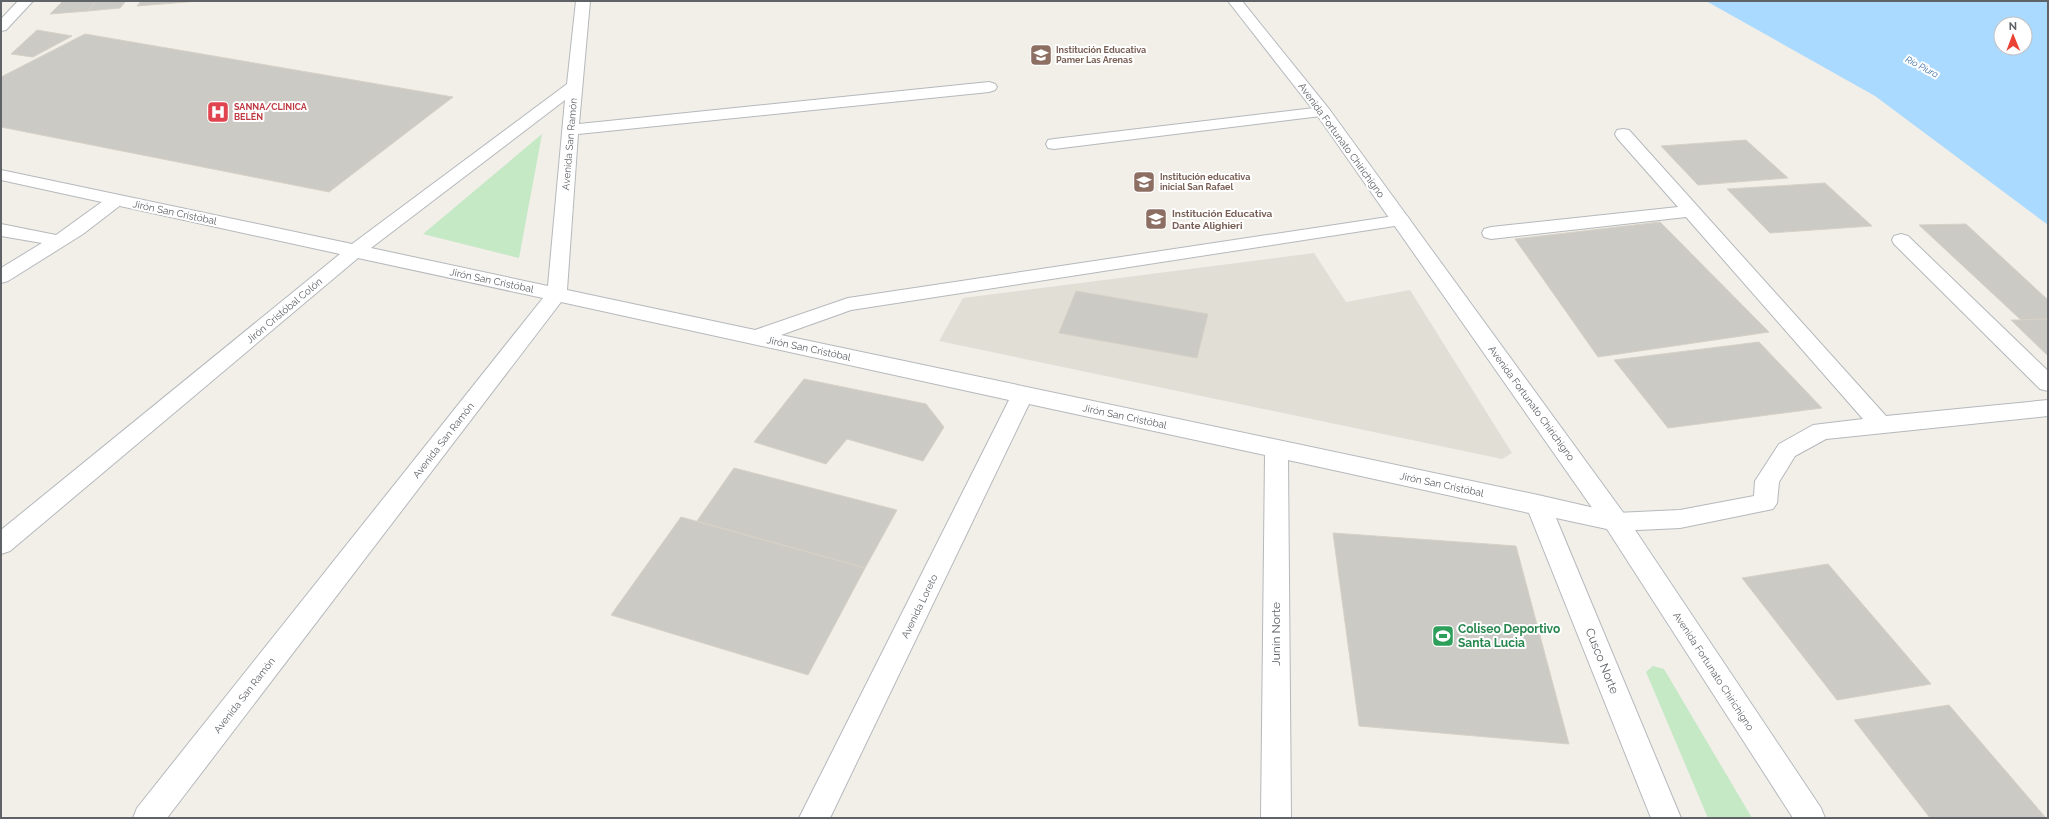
<svg xmlns="http://www.w3.org/2000/svg" width="2049" height="819" font-family="Raleway,sans-serif">
  <style>
    .education { fill: #e1ded6 }
    .green { fill: #c5e8c5 }
    .water { fill: #aadaff; fill-rule: evenodd }
    .building { fill: #cccac5; stroke: #d6d1c6 }
    .lines { fill: none; stroke-linecap: round; stroke-linejoin: round }
    .lane-casing { stroke: #b5b8bc; stroke-width: 2 }
    .street-casing { stroke: #b5b8bc; stroke-width: 2 }
    .secondary-casing { stroke: #b6babf; stroke-width: 2 }
    .lane { fill: #fff; fill-rule: evenodd }
    .street { fill: #fff; fill-rule: evenodd }
    .secondary { fill: #fff; fill-rule: evenodd }
    .labels { text-anchor: middle; stroke-width: 4; stroke-linejoin: round; paint-order: stroke }
    .far-education-label { font-size: 9px; font-weight: bold; fill: #785e54; stroke: #fff; text-anchor: start }
    .far-water-label { font-size: 9px; font-style: italic; fill: #4174aa; stroke: #fff }
    .far-health-label { font-size: 9px; font-weight: bold; fill: #be3a42; stroke: #fff; text-anchor: start }
    .street-label { font-size: 10px; fill: #5f6368; stroke: #fff }
    .education-label { font-size: 10px; font-weight: bold; fill: #785e54; stroke: #fff; text-anchor: start }
    .near-leisure-label { font-size: 12px; font-weight: bold; fill: #27864d; stroke: #fff; text-anchor: start }
    .near-street-label { font-size: 12px; fill: #5f6368; stroke: #fff }
  </style>
  <rect width="100%" height="100%" fill="#f1efe8"/>
  <polygon class="education" points="1314,253 1346,302 1410,290 1512,453 1502,459 939,341 963,298"/>
  <g class="green">
    <polygon points="542,134 519,258 423,234"/>
    <polygon points="1653,666 1664,669 1752,818 1708,818 1646,672"/>
  </g>
  <path class="water" d="M1706,1H2048V225L1875,96ZM2001,24H2025V48H2001Z"/>
  <g class="building">
    <polygon points="63,1 96,1 88,11 50,14"/>
    <polygon points="96,1 126,1 120,8 88,11"/>
    <polygon points="141,1 199,1 137,6"/>
    <polygon points="37,30 72,36 33,57 11,54"/>
    <polygon points="85,34 453,97 329,192 1,127 1,77"/>
    <polygon points="1746,140 1788,178 1698,185 1661,146"/>
    <polygon points="1825,183 1872,226 1770,233 1727,189"/>
    <polygon points="1660,222 1769,332 1598,357 1515,239"/>
    <polygon points="1966,224 2048,300 2048,319 2021,320 1919,225"/>
    <polygon points="1076,291 1208,314 1197,358 1059,333"/>
    <polygon points="2048,319 2048,356 2011,320 2021,320"/>
    <polygon points="1759,342 1822,408 1668,428 1614,360"/>
    <polygon points="804,379 926,404 944,427 923,461 847,439 826,464 754,442"/>
    <polygon points="734,468 897,510 865,568 697,521"/>
    <polygon points="681,517 865,568 808,675 611,615"/>
    <polygon points="1333,533 1516,546 1569,744 1359,726"/>
    <polygon points="1828,564 1931,684 1837,700 1742,578"/>
    <polygon points="1949,705 2046,818 1930,818 1854,720"/>
  </g>
  <g class="lines">
    <g class="lane-casing">
      <g id="lane">
        <polygon points="1623,129 1629,130 1886,416 2048,400 2048,416 1826,439 1795,456 1779,482 1777,503 1773,509 1680,528 1616,531 1607,529 1604,522 1607,515 1616,513 1680,510 1754,496 1755,481 1779,444 1813,425 1863,419 1686,217 1491,239 1484,237 1482,233 1484,229 1491,227 1678,207 1617,138 1615,134 1617,130"/>
        <polygon points="116,195 122,196 125,200 122,204 83,234 8,281 1,283 1,268 42,243 1,236 1,224 56,235 110,196"/>
        <polygon points="1901,234 1908,236 2048,371 2048,391 2040,389 1894,244 1892,240 1894,236"/>
      </g>
    </g>
    <g class="street-casing">
      <g id="street">
        <polygon points="18,1 33,1 6,30 1,31 1,19"/>
        <path d="M576,1H590L579,124L989,82L995,84L997,87L995,90L989,92L578,134L567,290L755,330L848,298L1401,215L1407,216L1410,220L1407,224L1401,225L851,310L781,335L1538,495L1625,515L1628,522L1625,529L1616,531L1556,518L1681,818H1651L1529,513L1288,460L1291,818H1261L1265,455L1029,404L830,818H799L1009,400L561,302L167,818H133L137,808L543,298L358,258L10,551L1,554V530L340,254L1,180V170L352,244L567,84ZM565,100L548,286L371,248Z"/>
        <polygon points="1323,107 1329,109 1331,112 1329,115 1054,149 1048,148 1046,144 1048,140 1054,139"/>
      </g>
    </g>
    <g class="secondary-casing">
      <polygon id="secondary" points="1228,1 1242,1 1329,109 1625,515 1821,808 1825,818 1793,818 1607,529 1317,115"/>
    </g>
    <use href="#lane" class="lane"/>
    <use href="#street" class="street"/>
    <use href="#secondary" class="secondary"/>
  </g>
  <defs>
    <g id="school-square" transform="scale(1.15)"><rect x="-9" y="-9" width="18" height="18" rx="4" fill="#8d6e63" stroke="#fff"/><path d="M0-5L7-2L0 1L-7-2ZM-4 1L0 2.5L4 1V4Q0 6-4 4Z" fill="#fff"/></g>
    <g id="hospital-square" transform="scale(1.15)"><rect x="-9" y="-9" width="18" height="18" rx="4" fill="#e0444e" stroke="#fff"/><path d="M-5-5h3v3.5h4V-5h3V5h-3V1.5h-4V5h-3Z" fill="#fff"/></g>
    <g id="stadium-square" transform="scale(1.15)"><rect x="-9" y="-9" width="18" height="18" rx="4" fill="#2e9e5b" stroke="#fff"/><path d="M0-5a6.5 5 0 1 0 0 10a6.5 5 0 1 0 0-10ZM-3.5-1.8h7v3.6h-7Z" fill="#fff"/></g>
  </defs>
  <g fill-rule="evenodd">
    <use href="#school-square" x="1041" y="55"/>
    <use href="#hospital-square" x="218" y="112"/>
    <use href="#school-square" x="1144" y="182"/>
    <use href="#school-square" x="1156" y="219"/>
    <use href="#stadium-square" x="1443" y="636"/>
  </g>
  <g class="labels">
    <g class="far-education-label">
      <text x="1056" y="53">Institución Educativa<tspan x="1056" dy="10">Pamer Las Arenas</tspan></text>
      <text x="1160" y="180">Institución educativa<tspan x="1160" dy="10">inicial San Rafael</tspan></text>
    </g>
    <g class="far-water-label">
      <text transform="translate(1922 67) rotate(28)" y="3">Río Piura</text>
    </g>
    <g class="far-health-label">
      <text x="234" y="110">SANNA/CLINICA<tspan x="234" dy="10">BELÉN</tspan></text>
    </g>
    <g class="street-label">
      <text transform="translate(1342 140) rotate(54)" y="4">Avenida Fortunato Chirichigno</text>
      <text transform="translate(569 144) rotate(-85)" y="4">Avenida San Ramón</text>
      <text transform="translate(175 212) rotate(12)" y="4">Jirón San Cristóbal</text>
      <text transform="translate(492 280) rotate(12)" y="4">Jirón San Cristóbal</text>
      <text transform="translate(284 310) rotate(-40)" y="4">Jirón Cristóbal Colón</text>
      <text transform="translate(809 348) rotate(12)" y="4">Jirón San Cristóbal</text>
      <text transform="translate(1532 403) rotate(54)" y="4">Avenida Fortunato Chirichigno</text>
      <text transform="translate(1125 416) rotate(12)" y="4">Jirón San Cristóbal</text>
      <text transform="translate(443 440) rotate(-52)" y="4">Avenida San Ramón</text>
      <text transform="translate(1442 484) rotate(12)" y="4">Jirón San Cristóbal</text>
      <text transform="translate(919 606) rotate(-64)" y="4">Avenida Loreto</text>
      <text transform="translate(1714 671) rotate(57)" y="4">Avenida Fortunato Chirichigno</text>
      <text transform="translate(244 695) rotate(-52)" y="4">Avenida San Ramón</text>
    </g>
    <g class="education-label">
      <text x="1172" y="217">Institución Educativa<tspan x="1172" dy="12">Dante Alighieri</tspan></text>
    </g>
    <g class="near-leisure-label">
      <text x="1458" y="633">Coliseo Deportivo<tspan x="1458" dy="14">Santa Lucìa</tspan></text>
    </g>
    <g class="near-street-label">
      <text transform="translate(1276 634) rotate(-90)" y="4">Junín Norte</text>
      <text transform="translate(1602 661) rotate(68)" y="4">Cusco Norte</text>
    </g>
  </g>
  <rect width="2049" height="819" fill="none" stroke="#5f6368" stroke-width="4"/>
  <g transform="translate(2013 36) rotate(359)"><circle r="19" fill="#ffffff" stroke="#bfc1c3"/>
  <path d="M0-3L7 15L0 10L-7 15Z" fill="#ea4335"/>
  <text y="-6" font-size="11" font-weight="bold" text-anchor="middle" fill="#5f6368">N</text>
  </g>
</svg>
